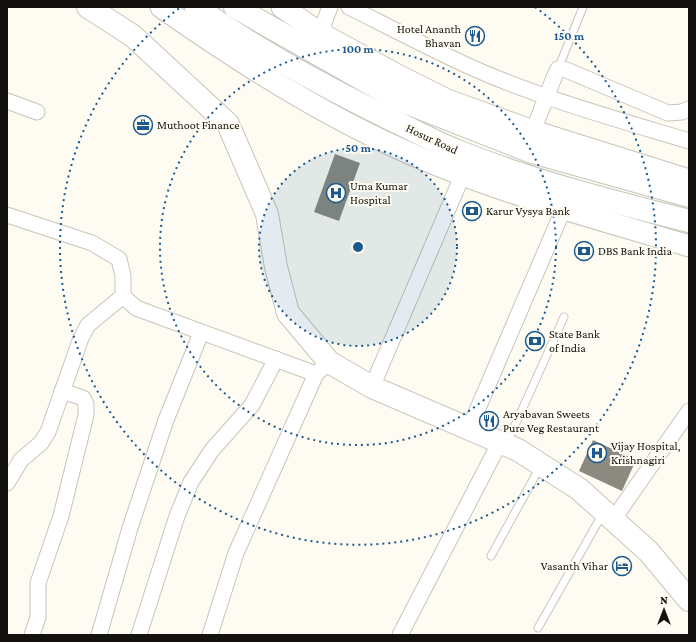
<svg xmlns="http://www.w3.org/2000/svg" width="696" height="642" font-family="'Crimson Pro',serif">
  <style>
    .building { fill: #8b8980 }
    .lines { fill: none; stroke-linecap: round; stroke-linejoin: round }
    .lane-casing { stroke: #c7c5bb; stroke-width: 9 }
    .street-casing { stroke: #c7c5bb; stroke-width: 17 }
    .secondary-casing { stroke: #c7c5bb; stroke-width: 23 }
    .primary-casing { stroke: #c7c5bb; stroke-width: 24 }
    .highway-casing { stroke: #c7c5bb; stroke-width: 24 }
    .lane { stroke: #fff; stroke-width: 7 }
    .street { stroke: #fff; stroke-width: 15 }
    .secondary { stroke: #fff; stroke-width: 21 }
    .primary { stroke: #fff; stroke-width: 22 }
    .highway { stroke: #fff; stroke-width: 22 }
    .ring { fill: none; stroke: #1c598f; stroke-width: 2; stroke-dasharray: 2 4 }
    .labels { text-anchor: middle; stroke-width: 4; stroke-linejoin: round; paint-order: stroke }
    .poi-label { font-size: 12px; fill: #13120f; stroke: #fefcf2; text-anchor: start }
    .street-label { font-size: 12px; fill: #13120f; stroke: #fefcf2 }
    .centre { fill: #1c598f; stroke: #fefcf2; stroke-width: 2 }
    .ring-label { font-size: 12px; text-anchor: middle; font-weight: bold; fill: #1c598f; stroke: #fefcf2; stroke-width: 4; stroke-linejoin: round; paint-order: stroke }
  </style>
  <rect width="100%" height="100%" fill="#fefcf2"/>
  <g class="building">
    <polygon points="335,154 360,163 339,221 314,212"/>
    <polygon points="593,440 636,460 622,491 579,471"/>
  </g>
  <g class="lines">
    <g class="lane-casing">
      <g id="lane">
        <polyline points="558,69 583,7"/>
        <polyline points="507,443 564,317"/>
        <polyline points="491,556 540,467"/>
        <polyline points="538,628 603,513"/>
      </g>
    </g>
    <g class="street-casing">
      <g id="street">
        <path d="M349,7C387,26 425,46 464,64C533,96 616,119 689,141"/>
        <polyline points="320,33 330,7"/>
        <polyline points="7,101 37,112"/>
        <polyline points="533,131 555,75 558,69 564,69 668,113 682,112 689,109"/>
        <polyline points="7,215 92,243 119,259 123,276 123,296 136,308 316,374 329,362"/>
        <polyline points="372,387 463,174"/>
        <polyline points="469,429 564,208"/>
        <polyline points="7,483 21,460 41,443 48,432 81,338 88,325 123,296"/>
        <polyline points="613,520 689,411"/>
        <polyline points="32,635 38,617 38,583 61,516 86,415 86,404 83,398 62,391"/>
        <polyline points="99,635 130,528 166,420 201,333"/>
        <polyline points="139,635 177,516 191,482 212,450 252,405 276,359"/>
        <polyline points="210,635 236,553 316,374"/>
        <polyline points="400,635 500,442"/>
      </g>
    </g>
    <g class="secondary-casing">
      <g id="secondary">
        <path d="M161,7C232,57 305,104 383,141C480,188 586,215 689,246"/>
        <polyline points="282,7 320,33 401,77 447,100 533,131 689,180"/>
      </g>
    </g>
    <g class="primary-casing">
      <polyline id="primary" points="88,7 133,36 228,124 267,214 276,267 288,313 329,362 372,387 518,450 579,489 648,551 689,600"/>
    </g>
    <g class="highway-casing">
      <g id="highway">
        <path d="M196,7C257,50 323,86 390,119C411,129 433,141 455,150C531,181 610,201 689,221"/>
        <polyline points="235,7 397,99 532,152 689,196"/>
      </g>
    </g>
    <use href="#lane" class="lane"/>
    <use href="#street" class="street"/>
    <use href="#secondary" class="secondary"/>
    <use href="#primary" class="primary"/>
    <use href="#highway" class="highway"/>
  </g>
  <circle cx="358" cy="247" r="99" fill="#1c598f" fill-opacity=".12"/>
  <g class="ring">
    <circle cx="358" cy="247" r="99"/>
    <circle cx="358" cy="247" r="198"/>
    <path d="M535 7A298 298 0 1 1 181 7"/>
  </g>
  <defs>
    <g id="restaurant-ring" transform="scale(1)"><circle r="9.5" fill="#fefcf2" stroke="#1c598f" stroke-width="1.5"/><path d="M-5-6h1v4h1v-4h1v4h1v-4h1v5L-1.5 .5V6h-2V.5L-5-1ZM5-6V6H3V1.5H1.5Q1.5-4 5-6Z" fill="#1c598f"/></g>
    <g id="office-ring" transform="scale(1)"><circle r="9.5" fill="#fefcf2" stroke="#1c598f" stroke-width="1.5"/><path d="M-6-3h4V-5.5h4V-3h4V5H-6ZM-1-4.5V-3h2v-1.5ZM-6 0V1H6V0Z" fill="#1c598f"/></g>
    <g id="hospital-ring" transform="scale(1)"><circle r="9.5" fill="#fefcf2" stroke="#1c598f" stroke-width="1.5"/><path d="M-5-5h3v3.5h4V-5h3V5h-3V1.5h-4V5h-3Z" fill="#1c598f"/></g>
    <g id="bank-ring" transform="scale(1)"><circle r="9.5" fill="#fefcf2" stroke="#1c598f" stroke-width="1.5"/><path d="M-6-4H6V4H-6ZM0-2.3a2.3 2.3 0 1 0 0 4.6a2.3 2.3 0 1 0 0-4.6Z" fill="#1c598f"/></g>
    <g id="hotel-ring" transform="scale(1)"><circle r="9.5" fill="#fefcf2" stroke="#1c598f" stroke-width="1.5"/><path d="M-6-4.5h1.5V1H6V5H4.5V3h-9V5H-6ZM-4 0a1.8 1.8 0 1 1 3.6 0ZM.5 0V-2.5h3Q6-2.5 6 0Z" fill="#1c598f"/></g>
  </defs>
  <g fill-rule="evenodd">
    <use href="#restaurant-ring" x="475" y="36"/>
    <use href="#office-ring" x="143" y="125"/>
    <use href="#hospital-ring" x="336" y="193"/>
    <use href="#bank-ring" x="472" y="211"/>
    <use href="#bank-ring" x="584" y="251"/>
    <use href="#bank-ring" x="535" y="341"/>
    <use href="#restaurant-ring" x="489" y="421"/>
    <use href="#hospital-ring" x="597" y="453"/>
    <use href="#hotel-ring" x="622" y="566"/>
  </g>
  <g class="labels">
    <g class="poi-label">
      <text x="461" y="33" text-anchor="end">Hotel Ananth<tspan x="461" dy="14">Bhavan</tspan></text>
      <text x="157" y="129">Muthoot Finance</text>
      <text x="350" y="190">Uma Kumar<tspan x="350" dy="14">Hospital</tspan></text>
      <text x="486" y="215">Karur Vysya Bank</text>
      <text x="598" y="255">DBS Bank India</text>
      <text x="549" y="338">State Bank<tspan x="549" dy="14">of India</tspan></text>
      <text x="503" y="418">Aryabavan Sweets<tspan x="503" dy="14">Pure Veg Restaurant</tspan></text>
      <text x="611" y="450">Vijay Hospital,<tspan x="611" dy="14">Krishnagiri</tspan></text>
      <text x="608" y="570" text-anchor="end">Vasanth Vihar</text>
    </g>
    <g class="street-label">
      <text transform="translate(432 139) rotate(25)" y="4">Hosur Road</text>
    </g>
  </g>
  <circle cx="358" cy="247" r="6" class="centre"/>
  <g class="ring-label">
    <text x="569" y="40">150 m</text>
    <text x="358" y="53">100 m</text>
    <text x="358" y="152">50 m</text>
  </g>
  <rect width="696" height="642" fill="none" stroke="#13120f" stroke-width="16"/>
  <g transform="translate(664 610)" stroke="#fefcf2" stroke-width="3" paint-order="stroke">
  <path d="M0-3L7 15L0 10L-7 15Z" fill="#13120f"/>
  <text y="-6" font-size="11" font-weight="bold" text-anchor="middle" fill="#13120f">N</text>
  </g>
</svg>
